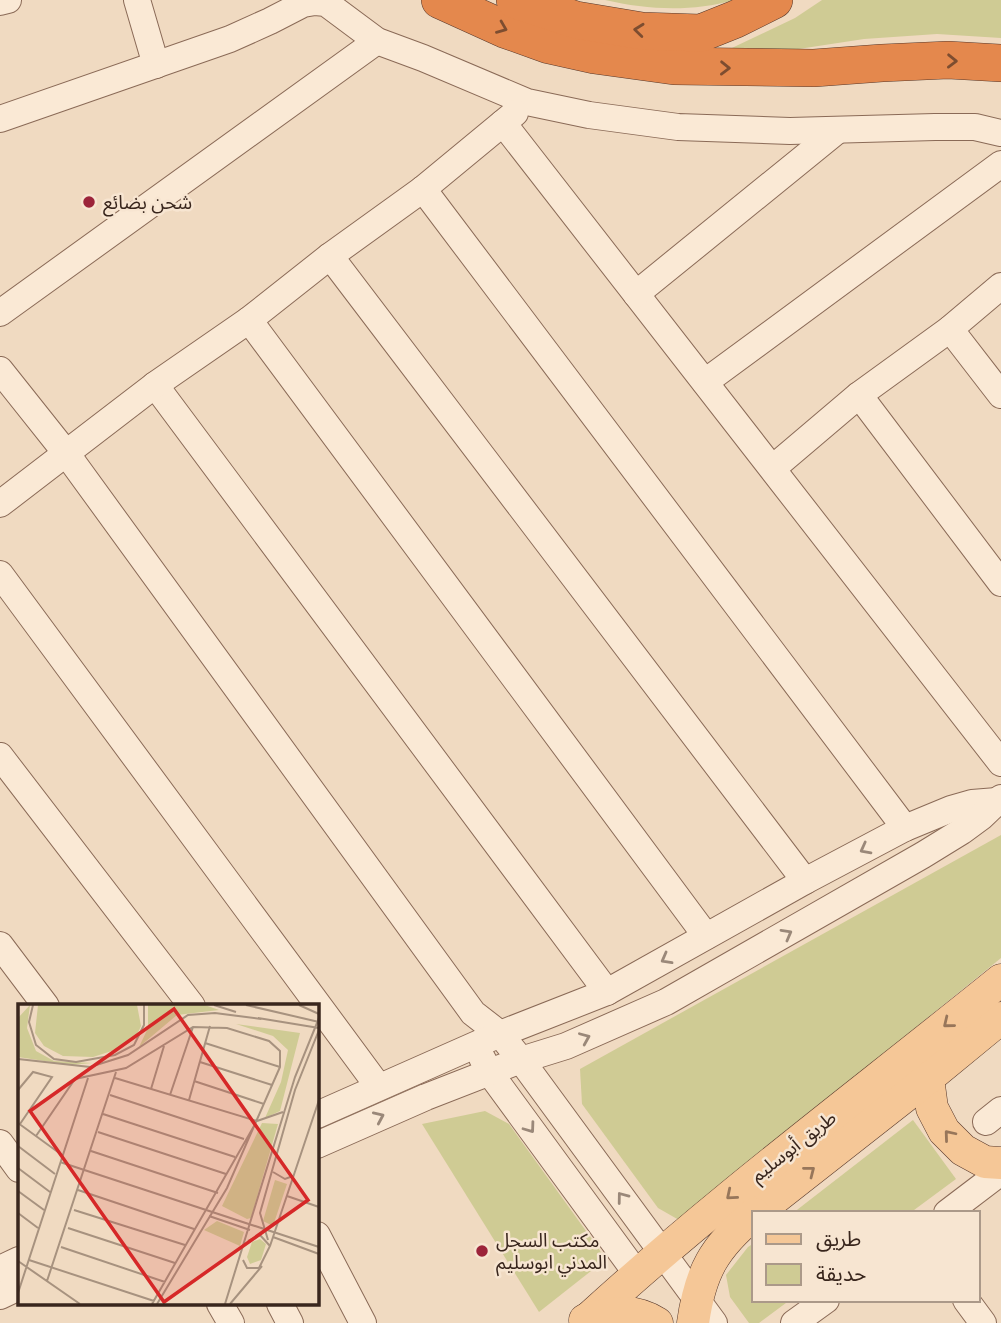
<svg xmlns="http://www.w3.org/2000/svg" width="1001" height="1323" font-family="'Source Serif 4','Noto Sans Arabic',serif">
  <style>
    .green { fill: #cfcb94 }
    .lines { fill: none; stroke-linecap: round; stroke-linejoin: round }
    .minor-casing { stroke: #8a6a57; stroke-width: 28 }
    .major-casing { stroke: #58392c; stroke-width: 33 }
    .highway-casing { stroke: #58392c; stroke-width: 38 }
    .minor { stroke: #fae9d5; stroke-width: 26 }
    .major { stroke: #f5c797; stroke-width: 32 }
    .highway { stroke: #e4884d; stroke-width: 37 }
    .oneway { stroke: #7d4d30 }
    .oneway2 { stroke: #9a8879 }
    .oneway3 { stroke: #97765a }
    .poi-dot { fill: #9c243a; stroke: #f7e5d1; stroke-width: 2.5 }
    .labels { text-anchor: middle; stroke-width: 5; stroke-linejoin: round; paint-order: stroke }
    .poi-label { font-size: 19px; fill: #39261d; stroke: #f7e5d1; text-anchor: start }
    .street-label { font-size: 19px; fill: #39261d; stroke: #f7e5d1 }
    .inset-road { fill: none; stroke: #a7927f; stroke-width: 2 }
    .view { fill: #d62828; fill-opacity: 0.15; stroke: #d62828; stroke-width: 3.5 }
    .inset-edge { fill: none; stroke: #39261d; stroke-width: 3.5 }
  </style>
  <rect width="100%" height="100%" fill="#f0dac1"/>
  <g class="green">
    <path d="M605,0H734C692,12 648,10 605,0Z"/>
    <polygon points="822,0 1001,0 1001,38 937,34 864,39 792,50 715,56 795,18"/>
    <polygon points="1001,835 1001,958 679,1220 658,1208 582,1104 580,1069"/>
    <polygon points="485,1111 509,1124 599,1249 605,1260 539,1312 422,1124"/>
    <polygon points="913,1120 956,1179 910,1213 793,1213"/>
    <polygon points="754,1243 754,1300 790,1300 759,1323 749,1323 730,1297 726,1275 748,1247"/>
  </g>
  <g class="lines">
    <g class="minor-casing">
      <g id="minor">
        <polyline points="137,0 156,65"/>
        <polyline points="0,2 8,0"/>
        <polyline points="0,119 230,39 270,21 303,4 315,2 326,3 377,41 423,58 527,102 589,115 678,127 790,131 935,127 975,127 1001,133"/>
        <polyline points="503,123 1001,763"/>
        <polyline points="423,189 905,828"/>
        <polyline points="330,256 805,881"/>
        <polyline points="636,294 838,130"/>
        <polyline points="0,313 377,41"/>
        <polyline points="249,320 706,936"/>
        <polyline points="950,329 1001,395"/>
        <polyline points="0,370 66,453 473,1013 500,1034 521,1060 714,1323"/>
        <polyline points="705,382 1001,164"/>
        <polyline points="155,385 607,992"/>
        <polyline points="859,395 1001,583"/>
        <polyline points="773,468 859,395 950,329 1001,286"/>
        <polyline points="0,504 155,385 249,320 330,256 423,189 515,113"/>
        <polyline points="0,574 378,1086"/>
        <polyline points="0,756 192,1006"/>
        <polyline points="0,945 46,1006"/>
        <polyline points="482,1058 490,1073 637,1274"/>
        <polyline points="317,1115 500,1034 607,992 805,881 905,828 951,809 972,803 997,801"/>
        <polyline points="986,1122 1001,1110"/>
        <polyline points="0,1143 19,1169"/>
        <polyline points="317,1145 426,1097 521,1060 566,1046 666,1002 923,855 962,831 981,817 1001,798"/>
        <polyline points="947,1213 1001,1172"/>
        <polyline points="317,1235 363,1323"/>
        <polyline points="0,1269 19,1260"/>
        <polyline points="0,1296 19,1287"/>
        <polyline points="966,1300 983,1323"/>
        <polyline points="220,1304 231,1323"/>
        <polyline points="280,1304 290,1323"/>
        <polyline points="794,1323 826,1300"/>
      </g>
    </g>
    <g class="major-casing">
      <g id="major">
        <polyline points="928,1078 932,1108 944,1131 963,1150 985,1162 1001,1163"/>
        <polyline points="756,1213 928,1078 1001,1018"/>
        <path d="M589,1318C720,1198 863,1092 1001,980"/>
        <path d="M585,1320L589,1318C615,1313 633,1308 657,1323"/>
        <path d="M693,1323C700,1272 714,1247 754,1214"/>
      </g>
    </g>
    <g class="highway-casing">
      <g id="highway">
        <polyline points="440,0 504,29 549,45 594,55 674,66 814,68 882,63 948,60 1001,63"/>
        <polyline points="515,0 576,20 642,31 701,33 736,19 774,0"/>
      </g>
    </g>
    <use href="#minor" class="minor"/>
    <use href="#major" class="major"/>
    <use href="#highway" class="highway"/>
  </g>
  <defs><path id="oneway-chevron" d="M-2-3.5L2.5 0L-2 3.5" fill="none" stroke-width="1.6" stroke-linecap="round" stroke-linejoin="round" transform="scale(1.75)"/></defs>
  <g class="oneway">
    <use href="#oneway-chevron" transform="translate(502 28) rotate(22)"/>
    <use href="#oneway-chevron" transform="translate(639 30) rotate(-174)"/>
    <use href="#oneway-chevron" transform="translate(952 61) rotate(1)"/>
    <use href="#oneway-chevron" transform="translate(725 68) rotate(1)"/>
  </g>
  <g class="oneway2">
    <use href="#oneway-chevron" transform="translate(865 849) rotate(152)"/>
    <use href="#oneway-chevron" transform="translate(787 934) rotate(-29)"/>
    <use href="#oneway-chevron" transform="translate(666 959) rotate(151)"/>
    <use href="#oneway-chevron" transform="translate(585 1038) rotate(-23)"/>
    <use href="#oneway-chevron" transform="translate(379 1117) rotate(-24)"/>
    <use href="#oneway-chevron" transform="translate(530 1128) rotate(54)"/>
    <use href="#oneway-chevron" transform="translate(622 1197) rotate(-127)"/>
  </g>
  <g class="oneway3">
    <use href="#oneway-chevron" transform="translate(948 1023) rotate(141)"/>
    <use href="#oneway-chevron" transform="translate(949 1135) rotate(-130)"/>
    <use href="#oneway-chevron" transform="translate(810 1171) rotate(-38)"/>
    <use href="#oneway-chevron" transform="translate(731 1195) rotate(140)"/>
  </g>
  <g class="poi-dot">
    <circle cx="89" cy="202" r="7"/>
    <circle cx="482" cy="1251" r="7"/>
  </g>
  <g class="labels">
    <g class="poi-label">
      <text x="103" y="209">شحن بضائع</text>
      <text x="496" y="1247">مكتب السجل<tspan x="496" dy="22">المدني ابوسليم</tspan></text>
    </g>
    <g class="street-label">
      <text transform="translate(793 1146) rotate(-38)" y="7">طريق أبوسليم</text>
    </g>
  </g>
  <g transform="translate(18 1004)">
    <rect width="301" height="301" fill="#f0dac1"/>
    <path d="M12,1L9,24L18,47L36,57L74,59L53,61L0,53V14ZM20,1H119L123,22L118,33L100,45L75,53L45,52L26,42L17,29ZM130,1H187L201,6L159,11L121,43L130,24ZM218,20L282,29L262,107L247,114L263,78L270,46L255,32ZM244,119L260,120L233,214L229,215L204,202ZM257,176L269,180L255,222L245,217ZM199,217L226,228L222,242L186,226ZM242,235L248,240L243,256L232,260L229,253L234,238Z" fill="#cfcb94"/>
    <path class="inset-road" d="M15,1L11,18L18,41L36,55L58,58L97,51L116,41L126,21V1M196,1L218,8M228,1L301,18M281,1L301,10M240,14L301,24M187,39L262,63M0,55L72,63L110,51L170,11L197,9L243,15M182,58L254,81M97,74L239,117M176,77L246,100M133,85L146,42M0,86L15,68L34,73L2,120M92,91L226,135M152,91L175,23M171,96L192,22M85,110L217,153M239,117L265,108M0,119L44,151M80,128L208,170M18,132L57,75L108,64L175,23L209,24L251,37L262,47V63L209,184L139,300M0,142L37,170M73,147L200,189M42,158L301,243M0,164L32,188M255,168L267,175L275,172M60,186L176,225M0,187L26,206M269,192L301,203M56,206L167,241M0,209L20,224M191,212L232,226M50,224L157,259M255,233L301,250M250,236L242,209L277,86L301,26M252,242L301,96M43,243L147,278M11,256L136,297M225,256L229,264H241L252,242L242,231L230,237M0,257L62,300M29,277L98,68M0,289L70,74M134,300L236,122M207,300L277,73L301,14M212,300L244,262"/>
    <path class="view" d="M156,5L290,196L146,298L12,107Z"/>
    <rect width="301" height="301" class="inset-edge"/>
  </g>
  <rect x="752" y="1211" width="228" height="91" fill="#f7e5d1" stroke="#ab9989" stroke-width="2"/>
  <rect x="766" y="1234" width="35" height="10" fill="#f5c797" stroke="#ab9989" stroke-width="2"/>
  <text x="816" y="1246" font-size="21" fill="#39261d">طريق</text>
  <rect x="766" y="1264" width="35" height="21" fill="#cfcb94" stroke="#ab9989" stroke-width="2"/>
  <text x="816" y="1281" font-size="21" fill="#39261d">حديقة</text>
</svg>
